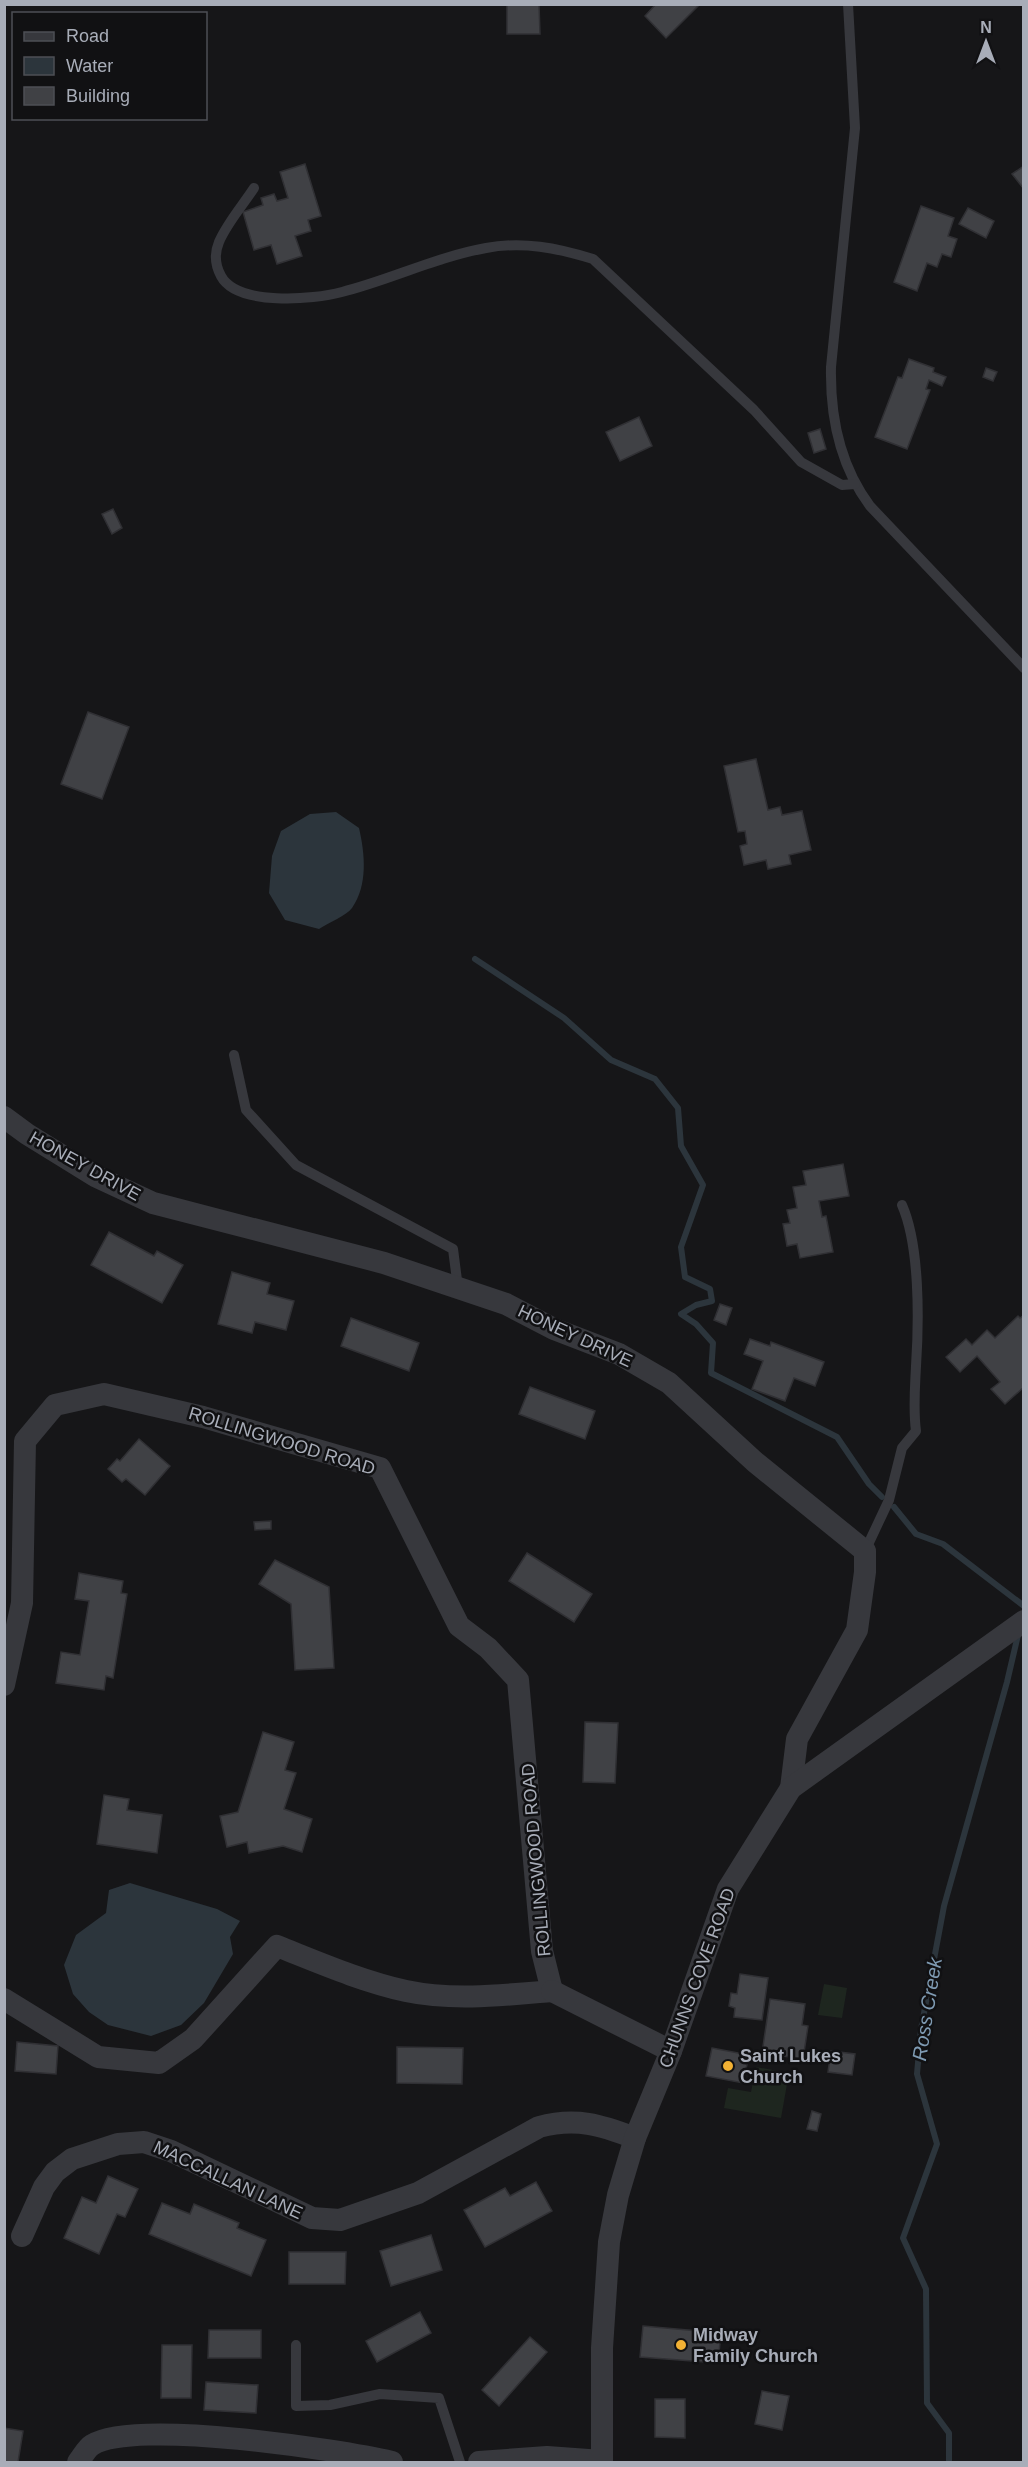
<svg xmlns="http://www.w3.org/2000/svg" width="1028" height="2467" font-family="Helvetica,sans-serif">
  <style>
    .green { fill: #1e261f }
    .water { fill: #2c353c }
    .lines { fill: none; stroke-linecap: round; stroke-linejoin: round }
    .stream { stroke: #2c353c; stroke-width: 6 }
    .building { fill: #404145; stroke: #303034; stroke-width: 1.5 }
    .service { stroke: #37383d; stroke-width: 10 }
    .minor { stroke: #37383d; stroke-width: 22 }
    .poi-dot { fill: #f2b134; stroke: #111113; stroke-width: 2 }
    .labels { text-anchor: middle; stroke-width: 5; stroke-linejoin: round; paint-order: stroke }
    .street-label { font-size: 18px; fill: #a8adb8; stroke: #111113 }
    .poi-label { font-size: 18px; font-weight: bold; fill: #a8adb8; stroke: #111113; text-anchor: start }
    .water-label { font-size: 20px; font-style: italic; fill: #7f9bb3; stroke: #111113 }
  </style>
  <rect width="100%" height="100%" fill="#161618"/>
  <g class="green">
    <polygon points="824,1984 847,1988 842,2018 818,2015"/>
    <polygon points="756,2067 789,2073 781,2118 724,2108 728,2088 751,2092"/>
  </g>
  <g class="water">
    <path d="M336,812L359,828C365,854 368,885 352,908C346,916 328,923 319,929L285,920L269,893L272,856L281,831L310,814Z"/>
    <polygon points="130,1883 217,1909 240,1921 230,1937 233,1954 204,2003 181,2025 151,2036 108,2025 89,2012 73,1994 64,1965 76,1935 106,1913 109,1890"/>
  </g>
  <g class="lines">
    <g class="stream">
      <polyline points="475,959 564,1018 611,1060 655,1079 678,1108 681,1146 703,1185 681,1247 685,1277 710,1289 712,1301 696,1305 681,1314 696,1324 713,1343 711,1373 837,1437 869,1484 882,1497"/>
      <polyline points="894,1507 916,1534 943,1544 1024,1606"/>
      <polyline points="949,2462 949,2433 927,2403 926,2289 903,2238 937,2144 917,2074 921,2029 944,1906 1007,1682 1018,1635"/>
    </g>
  </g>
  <g class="building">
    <polygon points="507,4 539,4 540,34 507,34"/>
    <polygon points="656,4 700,4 666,38 645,16"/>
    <polygon points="305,164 321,216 308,220 311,231 295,236 302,256 277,264 271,245 254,250 243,212 263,205 261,198 274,194 277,201 288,198 280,172"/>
    <polygon points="1024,166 1024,189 1012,174"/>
    <polygon points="921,206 954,218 948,236 957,239 951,257 942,254 937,267 927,263 917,291 894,282"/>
    <polygon points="968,208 994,221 986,238 959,224"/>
    <polygon points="909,359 934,368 933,372 946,377 942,386 929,380 926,389 930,390 907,449 875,437 898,377 902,378"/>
    <polygon points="986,368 997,372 993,381 983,377"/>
    <polygon points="639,417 652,446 620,461 606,432"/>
    <polygon points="820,429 826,449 814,453 808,433"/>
    <polygon points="113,509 122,528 112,534 102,514"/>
    <polygon points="88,712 129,727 102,799 61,784"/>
    <polygon points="756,759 768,810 780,807 782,815 802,811 811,850 789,855 791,864 768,869 766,860 744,865 740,846 747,844 745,831 738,832 724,766"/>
    <polygon points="843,1164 849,1196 819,1201 822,1217 826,1216 833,1252 800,1258 797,1244 787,1246 783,1224 790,1223 787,1210 797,1208 793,1187 806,1185 803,1171"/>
    <polygon points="109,1232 154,1256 157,1251 183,1265 162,1303 91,1265"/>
    <polygon points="232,1272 270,1283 267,1294 294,1301 286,1330 255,1322 252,1333 218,1324"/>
    <polygon points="720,1304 732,1308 726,1325 714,1320"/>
    <polygon points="1024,1315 1024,1387 1005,1404 991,1389 1000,1382 977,1356 960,1372 946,1357 966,1339 972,1345 987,1330 995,1338 1018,1316 1020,1318"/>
    <polygon points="351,1318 419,1343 409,1371 341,1346"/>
    <polygon points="750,1339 770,1346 771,1342 824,1362 815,1386 794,1378 785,1401 752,1389 763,1361 744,1354"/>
    <polygon points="530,1387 595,1411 585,1439 519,1414"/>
    <polygon points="139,1439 170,1466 145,1495 126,1479 122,1482 108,1469 117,1459 120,1461"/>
    <polygon points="271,1521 271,1529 255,1530 254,1522"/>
    <polygon points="527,1553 592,1594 574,1622 509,1581"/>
    <polygon points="275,1560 329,1587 334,1668 295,1670 291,1604 259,1584"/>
    <polygon points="79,1573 123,1581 121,1593 127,1594 113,1678 106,1676 104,1690 56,1683 61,1652 80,1655 89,1601 75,1599"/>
    <polygon points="585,1722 618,1723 615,1783 583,1782"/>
    <polygon points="263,1732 294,1742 285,1770 296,1773 284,1809 312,1819 302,1852 283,1846 249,1853 247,1842 227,1847 220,1816 238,1812"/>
    <polygon points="104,1795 129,1799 127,1810 162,1815 157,1853 97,1844"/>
    <polygon points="740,1974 768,1978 762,2020 734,2017 735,2008 729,2006 731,1993 737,1994"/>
    <polygon points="770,1999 805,2004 802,2025 808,2026 803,2059 762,2053"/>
    <polygon points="17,2042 58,2046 56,2074 15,2071"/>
    <polygon points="397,2047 463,2048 462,2084 397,2083"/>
    <polygon points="712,2048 749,2055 743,2083 706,2076"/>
    <polygon points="831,2051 855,2054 852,2075 828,2072"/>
    <polygon points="812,2111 821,2114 817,2131 807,2129"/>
    <polygon points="108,2176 138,2189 125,2217 117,2214 99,2254 64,2238 82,2197 96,2203"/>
    <polygon points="536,2182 552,2211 485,2247 464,2210 505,2188 510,2196"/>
    <polygon points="162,2203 190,2214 194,2204 239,2223 237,2228 266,2240 251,2276 149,2234"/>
    <polygon points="431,2235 442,2270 391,2286 380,2251"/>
    <polygon points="289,2252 346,2252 345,2284 289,2284"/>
    <polygon points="420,2312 431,2333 377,2362 366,2341"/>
    <polygon points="643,2326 721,2333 718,2363 640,2357"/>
    <polygon points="209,2330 261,2330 261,2358 208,2358"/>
    <polygon points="530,2337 547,2352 499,2406 482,2390"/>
    <polygon points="162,2345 192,2345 191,2398 161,2398"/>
    <polygon points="206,2382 258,2385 256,2413 204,2410"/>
    <polygon points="762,2391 789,2396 782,2430 755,2424"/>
    <polygon points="655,2399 685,2399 685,2438 655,2437"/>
    <polygon points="4,2428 23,2431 18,2462 4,2462"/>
  </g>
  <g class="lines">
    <g class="service">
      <path d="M848,4L855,128L831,367C830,416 840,466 870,506L1024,668"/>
      <path d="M254,188C243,205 227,223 219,242C214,254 215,265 221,276C237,306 313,300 342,292C390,280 436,257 486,248C523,241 557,248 593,259L754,410L801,462L842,485L855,484"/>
      <polyline points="234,1055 246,1110 296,1165 453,1249 458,1288"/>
      <path d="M865,1551L889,1500L902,1448L916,1431C913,1409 915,1388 916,1366C919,1321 920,1246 902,1205"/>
      <polyline points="296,2345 296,2406 330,2405 380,2394 439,2398 460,2462"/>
    </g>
    <g class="minor">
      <polyline points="4,1117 27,1134 95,1176 153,1203 384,1263 506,1304 554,1329 619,1354 669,1383 755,1462 865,1551 865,1572 857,1630 797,1739 791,1788"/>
      <path d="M4,1685L22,1603L25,1441L55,1405L104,1394L203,1417L380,1468L459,1626L488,1648L518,1680L542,1951L552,1991C505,1995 453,2001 406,1991C361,1981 320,1963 277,1946L193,2039L159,2063L98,2057L4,1999"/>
      <polyline points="552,1991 671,2051"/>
      <path d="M22,2236L44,2187L55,2172L72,2159L118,2144L144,2142L171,2151L312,2218L340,2220L418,2193L539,2127C576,2117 601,2125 635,2138"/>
      <path d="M78,2462C82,2457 87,2448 92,2445C134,2418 340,2450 392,2462"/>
      <polyline points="479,2462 547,2457 602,2461"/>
      <polyline points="602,2462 602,2348 609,2242 618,2195 635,2138 671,2051 728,1889 791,1788 1024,1621"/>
    </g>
  </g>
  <g class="poi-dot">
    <circle cx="728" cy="2066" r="6"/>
    <circle cx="681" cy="2345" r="6"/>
  </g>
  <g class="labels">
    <g class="street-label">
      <text transform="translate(85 1166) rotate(29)" y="6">HONEY DRIVE</text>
      <text transform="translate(575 1336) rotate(25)" y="6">HONEY DRIVE</text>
      <text transform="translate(282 1441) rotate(17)" y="6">ROLLINGWOOD ROAD</text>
      <text transform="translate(536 1860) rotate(-95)" y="6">ROLLINGWOOD ROAD</text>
      <text transform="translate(697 1978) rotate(-70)" y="6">CHUNNS COVE ROAD</text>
      <text transform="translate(228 2180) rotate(25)" y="6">MACCALLAN LANE</text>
    </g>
    <g class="poi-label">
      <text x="740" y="2062">Saint Lukes<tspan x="740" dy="21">Church</tspan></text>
      <text x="693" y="2341">Midway<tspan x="693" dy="21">Family Church</tspan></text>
    </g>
    <g class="water-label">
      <text transform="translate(927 2009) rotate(-81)" y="7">Ross Creek</text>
    </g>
  </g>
  <rect width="1028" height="2467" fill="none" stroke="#a8adb8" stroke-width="12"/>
  <rect x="12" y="12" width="195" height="108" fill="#111113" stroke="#4d4f55" stroke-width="1.5"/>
  <rect x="24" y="32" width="30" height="9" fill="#37383d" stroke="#4d4f55" stroke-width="1.5"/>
  <text x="66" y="42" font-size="18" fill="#a8adb8">Road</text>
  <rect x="24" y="57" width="30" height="18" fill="#2c353c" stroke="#4d4f55" stroke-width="1.5"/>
  <text x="66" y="72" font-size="18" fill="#a8adb8">Water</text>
  <rect x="24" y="87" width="30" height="18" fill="#404145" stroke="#4d4f55" stroke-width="1.5"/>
  <text x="66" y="102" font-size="18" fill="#a8adb8">Building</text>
  <g transform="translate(986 42)" stroke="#111113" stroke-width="4.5" paint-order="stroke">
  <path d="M0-4.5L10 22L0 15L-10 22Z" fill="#a8adb8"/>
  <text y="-9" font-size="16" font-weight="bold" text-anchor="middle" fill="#a8adb8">N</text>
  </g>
</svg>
